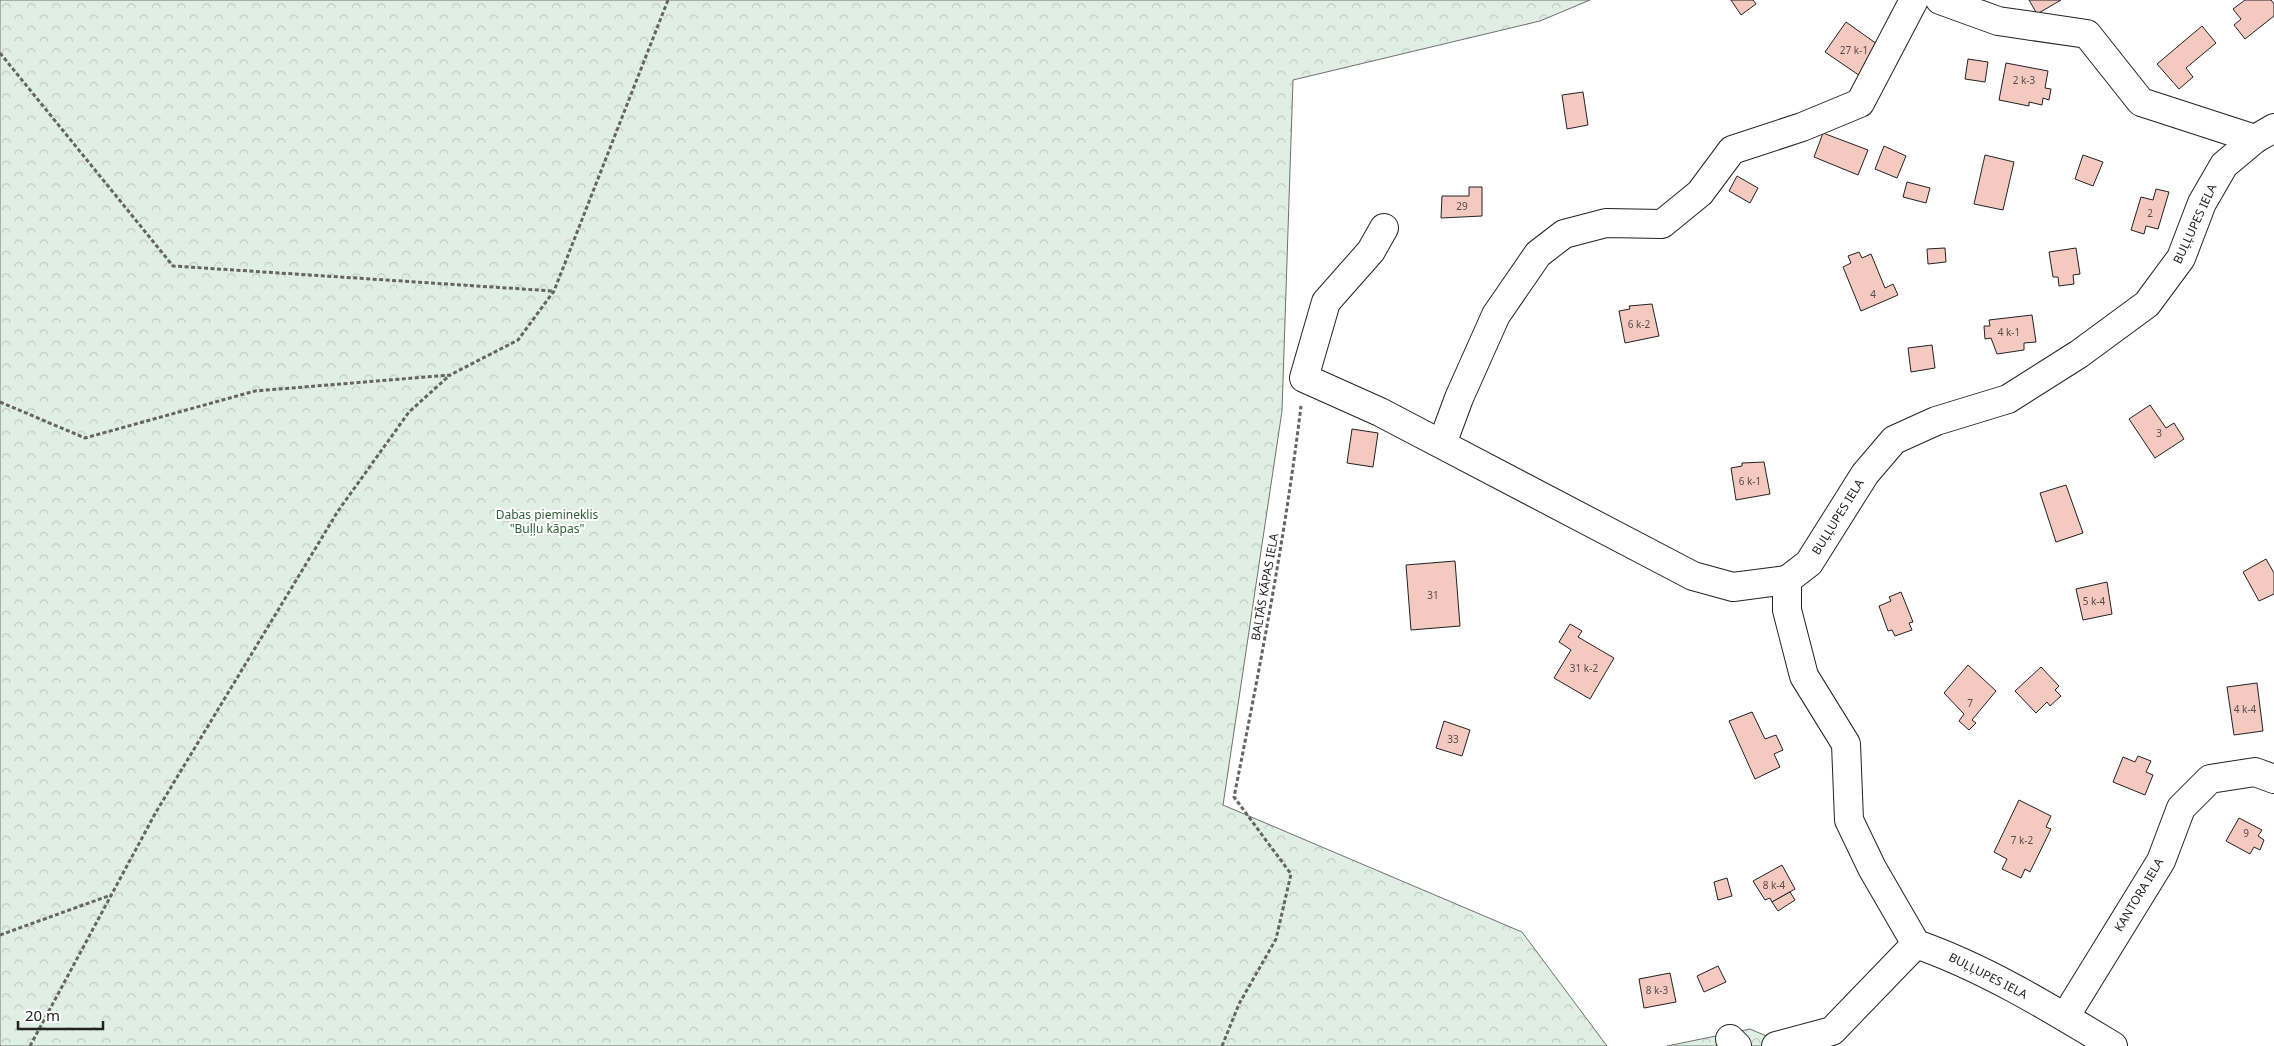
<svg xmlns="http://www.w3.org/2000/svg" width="2274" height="1046" font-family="'Noto Sans',sans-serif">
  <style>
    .park { fill: url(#park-crowns); stroke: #6f6f6f }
    .building { fill: #f3c9c0; stroke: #222 }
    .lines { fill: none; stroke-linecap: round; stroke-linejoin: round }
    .minor-casing { stroke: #222; stroke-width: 30 }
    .path { stroke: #646464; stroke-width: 3; stroke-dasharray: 4 2.5; stroke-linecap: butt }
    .minor { stroke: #fff; stroke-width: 28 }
    .labels { text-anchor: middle; stroke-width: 4; stroke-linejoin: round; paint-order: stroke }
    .number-label { font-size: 10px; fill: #564c4a }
    .street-label { font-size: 12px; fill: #222; stroke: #fff }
    .park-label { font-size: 12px; fill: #2f5e38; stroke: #fff }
  </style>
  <defs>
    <pattern id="park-crowns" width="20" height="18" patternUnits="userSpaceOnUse" patternTransform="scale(1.25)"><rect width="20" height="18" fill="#e0efe3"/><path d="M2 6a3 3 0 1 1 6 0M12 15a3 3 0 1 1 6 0" fill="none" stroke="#c0cdc2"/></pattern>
  </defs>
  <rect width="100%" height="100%" fill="#fff"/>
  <g class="park">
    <polygon points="0,0 1590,0 1540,21 1293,80 1282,411 1223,805 1522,932 1607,1046 0,1046"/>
    <polygon points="1750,1029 1790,1046 1667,1046"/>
  </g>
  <g class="building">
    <polygon points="1731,0 1753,0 1756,4 1741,15"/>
    <polygon points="2029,0 2061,0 2037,14"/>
    <polygon points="2245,0 2271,0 2274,4 2274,16 2245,39 2234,25 2241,19 2233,9"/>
    <polygon points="1846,22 1884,49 1863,78 1825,52"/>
    <polygon points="2202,26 2216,43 2186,68 2193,77 2179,89 2157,64"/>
    <polygon points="1968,59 1988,62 1985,82 1965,79"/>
    <polygon points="2006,63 2048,71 2045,88 2051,89 2049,100 2043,98 2042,105 2029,102 2029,106 1999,100"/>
    <polygon points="1583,92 1588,125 1567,129 1562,95"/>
    <polygon points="1823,133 1868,150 1858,175 1814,157"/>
    <polygon points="1884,146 1906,156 1897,178 1875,169"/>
    <polygon points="1985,155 2014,162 2003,210 1974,204"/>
    <polygon points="2083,155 2103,162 2093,186 2075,179"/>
    <polygon points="1737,176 1758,188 1750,203 1729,191"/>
    <polygon points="1907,182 1930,188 1926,203 1903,197"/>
    <polygon points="1469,187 1482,187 1482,216 1441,218 1442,196 1469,196"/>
    <polygon points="2156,189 2169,192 2158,229 2146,226 2144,234 2131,230 2141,197 2153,200"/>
    <polygon points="1945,248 1946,262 1928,264 1927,249"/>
    <polygon points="2076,248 2080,274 2073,275 2074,284 2059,286 2058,277 2053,277 2049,252"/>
    <polygon points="1859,252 1862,258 1871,254 1885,288 1893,284 1898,295 1861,311 1843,267 1851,263 1848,256"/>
    <polygon points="1652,304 1659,336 1625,343 1619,311 1630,309 1629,306"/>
    <polygon points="2032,315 2036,342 2024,343 2024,350 1997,354 1991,338 1985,339 1984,326 1990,326 1989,320"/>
    <polygon points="1932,345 1935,368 1911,372 1908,348"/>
    <polygon points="2150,405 2166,428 2174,423 2184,439 2155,458 2129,419"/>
    <polygon points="1352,429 1378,433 1373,467 1347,463"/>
    <polygon points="1764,462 1770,494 1736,500 1731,468 1742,466 1742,463"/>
    <polygon points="2066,485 2083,533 2056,542 2040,493"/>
    <polygon points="2266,559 2274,573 2274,594 2259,601 2243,572"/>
    <polygon points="1455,561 1460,626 1411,630 1406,565"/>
    <polygon points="2107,582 2112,614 2083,620 2076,589"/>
    <polygon points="1901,592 1913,622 1909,623 1912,630 1895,636 1892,630 1888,631 1879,606 1891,601 1889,597"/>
    <polygon points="1570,624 1582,631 1578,637 1614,658 1590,699 1554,678 1571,650 1559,642"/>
    <polygon points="1968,665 1996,691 1972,720 1976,723 1969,730 1959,721 1964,714 1944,693"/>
    <polygon points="2041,667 2059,686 2055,690 2061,696 2050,706 2047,702 2036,713 2015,691"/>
    <polygon points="2257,683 2263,731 2234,735 2227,687"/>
    <polygon points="1752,712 1765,739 1776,735 1783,750 1774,754 1780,767 1755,779 1729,721"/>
    <polygon points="1444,721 1470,730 1462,756 1436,748"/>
    <polygon points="2138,756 2151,761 2146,772 2153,775 2145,795 2113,782 2123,757 2135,762"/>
    <polygon points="2019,800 2051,816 2046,827 2051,829 2030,872 2025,869 2021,878 2002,869 2007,859 1994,852"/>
    <polygon points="2239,818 2262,830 2258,836 2264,840 2260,850 2254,847 2250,854 2226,841"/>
    <polygon points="1782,865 1795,889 1772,902 1770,898 1765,900 1753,881"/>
    <polygon points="1727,878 1732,896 1718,900 1714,882"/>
    <polygon points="1790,892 1795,900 1778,911 1772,902"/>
    <polygon points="1718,966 1726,982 1704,992 1697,976"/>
    <polygon points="1670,973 1676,1002 1644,1008 1639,979"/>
  </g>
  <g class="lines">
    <g class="minor-casing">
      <g id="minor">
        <polyline points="1940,0 1998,21 2087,34 2141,102 2255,139"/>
        <polyline points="1384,228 1371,251 1326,302 1304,378 1380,412 1693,576 1733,587 1787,580"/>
        <polyline points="1442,444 1459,398 1496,315 1538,254 1564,234 1606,223 1662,224 1700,193 1732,150 1802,127 1860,103 1914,0"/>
        <polyline points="1787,580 1809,563 1865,474 1894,440 1936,421 2008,399 2079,354 2147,304 2181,258 2202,203 2224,165 2255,139 2274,128"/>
        <path d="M1787,580V610L1804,676L1846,744L1849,820L1872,868L1916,944C1985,968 2050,1008 2113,1046"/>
        <polyline points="2065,1017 2161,861 2181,808 2210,779 2255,772 2274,779"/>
        <polyline points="1730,1039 1737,1046"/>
        <polyline points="1776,1046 1832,1031 1916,944"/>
      </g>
    </g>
    <g class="path">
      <polyline points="0,53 173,266 553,291"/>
      <polyline points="0,402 85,438 255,391 450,375 518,340 554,291 668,0"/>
      <polyline points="0,935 111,895"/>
      <polyline points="30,1046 156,812 338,511 409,412 450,375"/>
      <path d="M1222,1046L1239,1004L1276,939L1291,874L1234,797C1260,667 1285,538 1301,406"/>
    </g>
    <use href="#minor" class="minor"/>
  </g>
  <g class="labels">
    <g class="number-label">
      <text x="1854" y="54">27 k-1</text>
      <text x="2024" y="84">2 k-3</text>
      <text x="1462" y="210">29</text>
      <text x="2150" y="217">2</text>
      <text x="1873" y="298">4</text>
      <text x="1639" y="328">6 k-2</text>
      <text x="2009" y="336">4 k-1</text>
      <text x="2159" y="437">3</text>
      <text x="1750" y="485">6 k-1</text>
      <text x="1433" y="599">31</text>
      <text x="2094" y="605">5 k-4</text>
      <text x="1584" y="672">31 k-2</text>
      <text x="1970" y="707">7</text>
      <text x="2245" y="713">4 k-4</text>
      <text x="1453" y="743">33</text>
      <text x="2246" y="837">9</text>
      <text x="2022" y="844">7 k-2</text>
      <text x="1774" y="889">8 k-4</text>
      <text x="1657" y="994">8 k-3</text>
    </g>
    <g class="street-label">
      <text transform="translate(2195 224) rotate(-65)" y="4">BUĻĻUPES IELA</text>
      <text transform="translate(1838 517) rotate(-58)" y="4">BUĻĻUPES IELA</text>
      <text transform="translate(1265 587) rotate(-80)" y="4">BALTĀS KĀPAS IELA</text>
      <text transform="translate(2139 895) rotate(-59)" y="4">KANTORA IELA</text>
      <text transform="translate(1988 976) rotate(27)" y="4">BUĻĻUPES IELA</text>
    </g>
    <g class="park-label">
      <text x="547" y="519">Dabas piemineklis<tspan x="547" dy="14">"Buļļu kāpas"</tspan></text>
    </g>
  </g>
  <path d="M18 1021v8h85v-8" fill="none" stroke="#222222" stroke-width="2.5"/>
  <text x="25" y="1021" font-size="15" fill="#222222" stroke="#ffffff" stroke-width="4" paint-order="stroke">20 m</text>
</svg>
